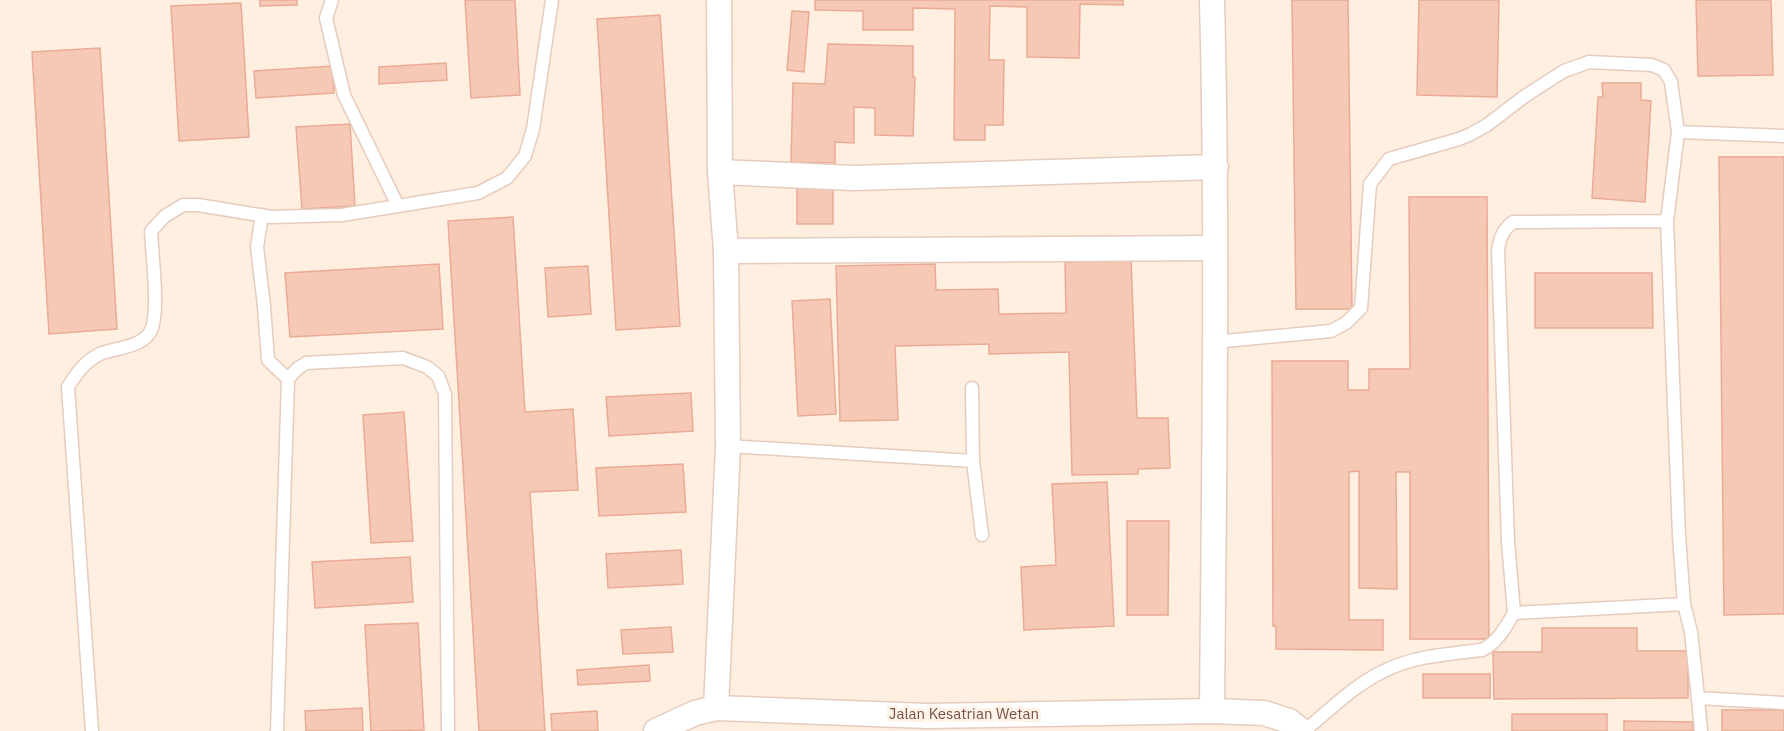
<svg xmlns="http://www.w3.org/2000/svg" width="1784" height="731" font-family="'IBM Plex Sans',sans-serif">
  <style>
    .building { fill: #f6c8b6; stroke: #eaab95; stroke-width: 1.5 }
    .lines { fill: none; stroke-linecap: round; stroke-linejoin: round }
    .lane-casing { stroke: #e5ccbe; stroke-width: 15 }
    .street-casing { stroke: #e5ccbe; stroke-width: 27 }
    .lane { stroke: #fff; stroke-width: 12 }
    .street { stroke: #fff; stroke-width: 24 }
    .labels { text-anchor: middle; stroke-width: 6; stroke-linejoin: round; paint-order: stroke }
    .street-label { font-size: 15px; fill: #775145; stroke: #fff3e8 }
  </style>
  <rect width="100%" height="100%" fill="#feefe0"/>
  <g class="building">
    <polygon points="260,0 297,0 297,5 260,6"/>
    <polygon points="465,0 515,0 520,95 471,98"/>
    <polygon points="815,0 1123,0 1123,5 1080,4 1079,58 1027,57 1027,7 990,6 989,60 1004,60 1003,125 985,125 985,140 954,140 955,9 913,8 913,30 863,30 863,11 815,10"/>
    <polygon points="1292,0 1348,0 1352,309 1296,309"/>
    <polygon points="1419,0 1499,0 1497,97 1417,95"/>
    <polygon points="1696,0 1771,0 1773,75 1698,76"/>
    <polygon points="241,3 249,137 179,141 171,6"/>
    <polygon points="792,11 809,12 804,72 787,70"/>
    <polygon points="660,15 680,326 616,330 597,19"/>
    <polygon points="828,44 913,46 913,77 915,77 913,136 875,135 875,108 854,107 854,143 835,142 835,163 791,162 793,83 825,84"/>
    <polygon points="100,48 117,329 49,334 32,52"/>
    <polygon points="446,63 447,80 379,84 379,67"/>
    <polygon points="332,66 334,93 256,98 254,71"/>
    <polygon points="1602,83 1641,83 1641,100 1651,101 1645,202 1592,198 1598,97 1603,97"/>
    <polygon points="350,124 355,206 302,209 296,127"/>
    <polygon points="1719,157 1784,157 1784,614 1724,615"/>
    <rect x="797" y="185" width="36" height="39"/>
    <polygon points="1409,197 1487,197 1489,639 1410,639 1410,472 1396,472 1397,589 1359,588 1359,471 1349,472 1349,620 1383,620 1383,650 1276,649 1276,626 1273,626 1272,361 1348,361 1348,390 1369,390 1369,369 1410,369"/>
    <polygon points="513,217 525,412 573,409 578,490 530,492 545,731 479,731 448,221"/>
    <polygon points="1131,260 1137,418 1168,418 1170,468 1138,469 1138,474 1072,475 1069,352 989,354 989,344 895,346 898,420 840,421 836,266 935,264 936,290 998,289 999,314 1066,313 1065,262"/>
    <polygon points="439,264 443,329 290,337 285,273"/>
    <polygon points="588,266 591,314 548,317 545,268"/>
    <polygon points="1535,273 1652,273 1653,328 1535,328"/>
    <polygon points="830,299 836,414 798,416 792,301"/>
    <polygon points="691,393 693,431 609,436 606,397"/>
    <polygon points="404,412 413,541 371,543 363,415"/>
    <polygon points="683,464 686,512 599,516 596,468"/>
    <polygon points="1107,482 1114,626 1024,630 1021,567 1056,565 1052,484"/>
    <polygon points="1127,521 1169,521 1168,615 1127,615"/>
    <polygon points="681,550 683,584 608,588 606,554"/>
    <polygon points="410,557 413,602 315,608 312,562"/>
    <polygon points="418,623 424,730 371,731 365,625"/>
    <polygon points="671,627 673,652 623,654 621,630"/>
    <polygon points="1542,628 1637,628 1637,651 1688,651 1688,698 1494,699 1493,652 1542,652"/>
    <polygon points="649,665 650,681 578,685 577,670"/>
    <rect x="1423" y="674" width="67" height="24"/>
    <polygon points="362,708 363,731 306,731 305,711"/>
    <rect x="1722" y="710" width="62" height="21"/>
    <polygon points="597,711 598,731 552,731 551,714"/>
    <rect x="1512" y="714" width="95" height="17"/>
    <polygon points="1624,721 1693,722 1693,731 1624,731"/>
  </g>
  <g class="lines">
    <g class="lane-casing">
      <g id="lane">
        <polyline points="332,0 326,18 344,95 398,206"/>
        <polyline points="262,215 257,247 264,306 268,360 288,379"/>
        <path d="M1667,221L1513,222C1503,230 1500,237 1498,250L1508,542L1514,613L1684,604L1679,536L1667,221L1678,132"/>
        <polyline points="1214,342 1331,331 1346,323 1361,308 1370,184 1389,159 1459,139 1471,134 1487,125 1525,96 1564,71 1589,62 1652,65 1664,70 1671,82 1678,132 1784,136"/>
        <polyline points="972,388 973,461"/>
        <polyline points="728,446 973,461 982,535"/>
        <polyline points="1684,604 1691,632 1698,698 1784,703"/>
        <polyline points="1698,698 1701,731"/>
        <path d="M92,731L68,387C76,374 85,361 100,354C116,347 145,348 152,328C159,308 152,254 151,231L165,216L183,205H198L271,217L342,215L478,193L507,178L525,156L533,129L552,0"/>
        <polyline points="277,731 288,379 297,369 306,363 403,358 427,367 438,376 445,394 448,731"/>
        <path d="M1304,731C1329,711 1353,686 1382,672C1413,656 1448,654 1482,650C1498,642 1505,628 1514,613"/>
      </g>
    </g>
    <g class="street-casing">
      <g id="street">
        <path d="M1212,0C1218,237 1214,474 1212,711"/>
        <polyline points="720,172 854,178 1216,167"/>
        <polyline points="726,251 1214,248"/>
        <polyline points="716,708 728,446 726,251 720,172 719,0"/>
        <polyline points="656,731 695,713 716,708 927,716 1212,711 1264,713 1289,721 1302,731"/>
      </g>
    </g>
    <use href="#lane" class="lane"/>
    <use href="#street" class="street"/>
  </g>
  <g class="labels">
    <g class="street-label">
      <text x="964" y="719">Jalan Kesatrian Wetan</text>
    </g>
  </g>
</svg>
